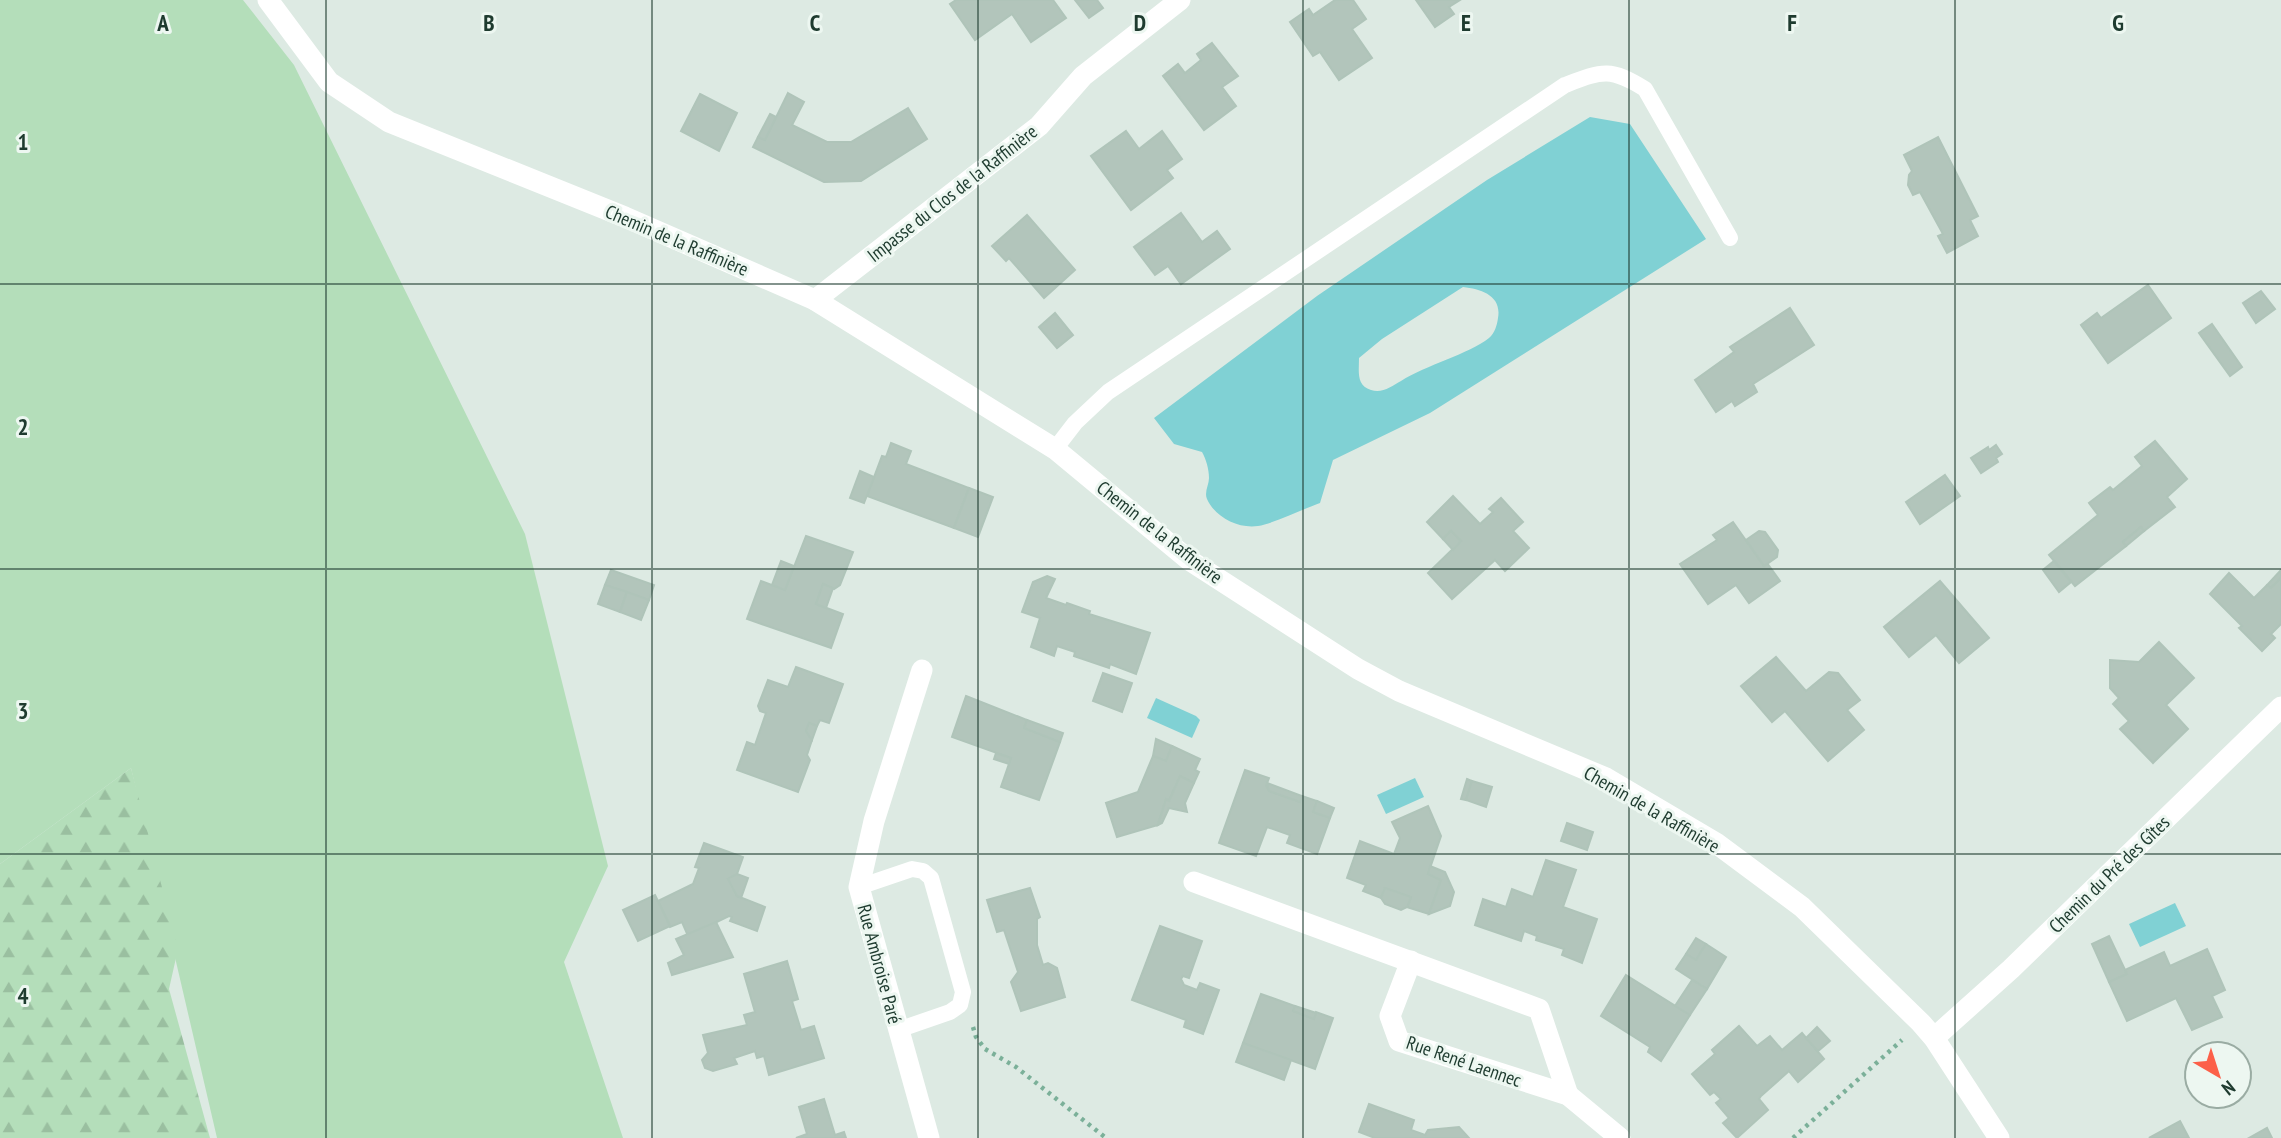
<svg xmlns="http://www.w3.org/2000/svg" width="2281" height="1138" font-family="'PT Sans Narrow',sans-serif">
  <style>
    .green { fill: #b4deba }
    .forest { fill: url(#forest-firs) }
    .water { fill: #80d1d4; fill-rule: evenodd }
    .building { fill: #b2c5bb; stroke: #afc4b9; stroke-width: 2 }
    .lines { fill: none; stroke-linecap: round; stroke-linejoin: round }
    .path { stroke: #7bb099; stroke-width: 4.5; stroke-dasharray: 3.5 5; stroke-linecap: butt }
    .service { stroke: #fff; stroke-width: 16 }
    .minor { stroke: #fff; stroke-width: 21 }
    .grid { fill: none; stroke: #1e3b2f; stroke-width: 2; stroke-opacity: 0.55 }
    .labels { text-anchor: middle; stroke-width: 6; stroke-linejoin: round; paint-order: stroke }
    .street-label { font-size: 19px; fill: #1e3b2f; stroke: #edf7f1 }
    .grid-label { font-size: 23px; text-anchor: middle; font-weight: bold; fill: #1e3b2f; stroke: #edf7f1; stroke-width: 6; stroke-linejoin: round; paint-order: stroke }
  </style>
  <defs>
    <pattern id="forest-firs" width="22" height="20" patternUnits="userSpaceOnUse" patternTransform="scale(1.75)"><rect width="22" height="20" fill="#b4deba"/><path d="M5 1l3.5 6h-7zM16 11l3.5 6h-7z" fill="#9abfa0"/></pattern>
  </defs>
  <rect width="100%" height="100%" fill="#ddeae3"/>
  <polygon class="green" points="0,0 243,0 294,65 525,534 608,866 564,962 623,1138 217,1138 131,768 0,864"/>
  <polygon class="forest" points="131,768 178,949 169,989 210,1138 0,1138 0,864"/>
  <g class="water">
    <path d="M1590,117L1630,124L1706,239L1430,413L1333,460L1320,503C1303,509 1275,523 1258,526C1238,529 1215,517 1207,499C1204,492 1209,485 1209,478C1209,469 1206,459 1202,452L1174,444L1154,418L1317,296L1487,180ZM1463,287C1482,289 1502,296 1498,318C1497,325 1495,333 1489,338C1469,354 1426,365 1401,381C1392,386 1382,394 1371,390C1356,386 1359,371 1359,358L1382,339Z"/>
    <polygon points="1156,698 1196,716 1200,720 1192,738 1147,718"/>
    <polygon points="1415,778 1424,797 1386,814 1377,795"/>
    <polygon points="2175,903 2186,926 2140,947 2129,924"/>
  </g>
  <g class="building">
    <polygon points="956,0 1053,0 1066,18 1031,42 1012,14 975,40 950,4"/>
    <polygon points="1075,0 1097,0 1103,8 1089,18"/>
    <polygon points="1335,0 1353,0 1366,19 1352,29 1372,58 1339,80 1320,52 1313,56 1290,22 1309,9 1313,15"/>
    <polygon points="1416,0 1460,0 1449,7 1454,14 1435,27"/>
    <polygon points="1212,43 1238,76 1222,87 1236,106 1204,130 1163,76 1178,64 1185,73 1201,60 1197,54"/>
    <polygon points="788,93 804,102 792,125 827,142 851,142 908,108 927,139 861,181 824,182 753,147 758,137 765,140"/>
    <polygon points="700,94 737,113 719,151 681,131"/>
    <polygon points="770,114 776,117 765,140 758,137"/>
    <polygon points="1126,131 1139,149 1162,131 1182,159 1167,170 1173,178 1131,210 1091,156"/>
    <polygon points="1938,137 1978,216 1970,220 1978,236 1947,253 1938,236 1943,234 1920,192 1913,195 1908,185 1909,175 1912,171 1904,155"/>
    <polygon points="1181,213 1202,242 1217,231 1230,249 1181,284 1168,266 1155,275 1134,247"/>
    <polygon points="1027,215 1075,270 1044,298 1009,258 1006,261 992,246"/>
    <polygon points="2148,285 2171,318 2108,363 2081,325 2097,313 2101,318"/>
    <polygon points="2261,291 2275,309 2256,323 2243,303"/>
    <polygon points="1790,308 1814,345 1753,384 1757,392 1735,406 1732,401 1716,412 1695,380 1734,352 1730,347"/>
    <polygon points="1055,313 1073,335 1057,348 1039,327"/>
    <polygon points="2212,324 2242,367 2230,376 2199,333"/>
    <polygon points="2155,441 2187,479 2167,497 2175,507 2144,531 2141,527 2123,542 2126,546 2075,586 2049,555 2098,515 2089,503 2110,487 2113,490 2142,466 2135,457"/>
    <polygon points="891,443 911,451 906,464 969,488 954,528 867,496 882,456 886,457"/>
    <polygon points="1996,445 2002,454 1996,458 1998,462 1981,473 1971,458 1988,447 1989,450"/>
    <polygon points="860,471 874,477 864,503 850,498"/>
    <polygon points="1945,475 1960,496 1920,524 1906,502"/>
    <polygon points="969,488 993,497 978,537 954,528"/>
    <polygon points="1453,496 1480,524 1493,512 1489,509 1501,498 1523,522 1513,531 1529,548 1505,571 1495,560 1452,599 1428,573 1461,541 1451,531 1443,539 1427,522"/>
    <polygon points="1733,522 1764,566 1767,563 1780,581 1749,603 1736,585 1708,604 1680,564 1717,540 1713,535"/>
    <polygon points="2141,527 2144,531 2126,546 2123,542"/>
    <polygon points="1451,531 1461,541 1453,550 1443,539"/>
    <polygon points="1759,531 1765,532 1778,550 1777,557 1764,566 1746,540"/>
    <polygon points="806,536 853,552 840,585 834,589 823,584 816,604 843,614 831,648 747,619 761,581 785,590"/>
    <polygon points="781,561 794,566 785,590 772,585"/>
    <polygon points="2054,561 2071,582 2059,592 2043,570"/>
    <polygon points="611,570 654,585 649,600 605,585"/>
    <polygon points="2281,570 2281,578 2271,588 2267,585"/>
    <polygon points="2229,573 2254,598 2267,585 2271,588 2281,578 2281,624 2271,634 2275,638 2262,651 2239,628 2242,626 2210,594"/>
    <polygon points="1047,576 1055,579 1046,598 1066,605 1067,603 1090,611 1089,614 1150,633 1136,674 1110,664 1109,668 1074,656 1075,652 1057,646 1054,656 1031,647 1040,618 1022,612 1033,582"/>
    <polygon points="1940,581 1989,638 1959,663 1936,635 1909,657 1884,627"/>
    <polygon points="823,584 833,588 826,608 816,604"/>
    <polygon points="605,585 627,592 620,612 598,604"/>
    <polygon points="627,592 649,600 641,620 620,612"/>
    <polygon points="2159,642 2194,678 2166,705 2188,729 2153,763 2120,729 2129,721 2113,704 2119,698 2110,688 2110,660 2139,662"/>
    <polygon points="1776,657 1806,691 1829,672 1838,673 1860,700 1847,710 1864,730 1828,761 1785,711 1772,722 1741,686"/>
    <polygon points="796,667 843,684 829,723 820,720 817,726 809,723 806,731 812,740 807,755 810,760 798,792 737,770 747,742 755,745 766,713 760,711 758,706 768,680 788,687"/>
    <polygon points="1103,673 1132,683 1122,712 1093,701"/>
    <polygon points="966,696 1027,720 1024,728 1060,742 1039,800 1001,787 1011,758 952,737"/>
    <polygon points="1027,720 1063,733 1060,742 1024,728"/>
    <polygon points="809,723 817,726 812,740 806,731"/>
    <polygon points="1156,739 1172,746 1166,761 1153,756"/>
    <polygon points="1172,746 1200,759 1195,770 1199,772 1194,783 1180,776 1169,801 1166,799 1158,825 1117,837 1106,803 1138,792 1153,756 1166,761"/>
    <polygon points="996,753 1011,758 1009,764 994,759"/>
    <polygon points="1245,770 1269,778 1266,786 1269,791 1300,802 1302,796 1317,801 1313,812 1330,818 1317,854 1287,843 1290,835 1267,827 1256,856 1219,843"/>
    <polygon points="1180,776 1194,783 1185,803 1187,812 1169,808 1162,823 1158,825 1166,799 1169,801"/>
    <polygon points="1467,779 1472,781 1466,800 1461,799"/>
    <polygon points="1472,781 1492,787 1486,807 1466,800"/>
    <polygon points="1267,783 1302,796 1300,802 1269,791"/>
    <polygon points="1317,801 1334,808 1330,818 1313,812"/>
    <polygon points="1428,806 1441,836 1428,874 1441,880 1429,914 1407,907 1411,897 1385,888 1381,898 1363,891 1366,885 1347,878 1360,841 1394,854 1400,838 1392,822"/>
    <polygon points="1567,823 1593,832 1587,850 1561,841"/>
    <polygon points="704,843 743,857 737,874 728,879 737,896 765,907 757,931 730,921 732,917 729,916 688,936 682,922 670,927 658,901 693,884 699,868 695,867"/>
    <polygon points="1546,860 1576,870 1563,907 1597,919 1582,963 1562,955 1564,949 1536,940 1537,936 1524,931 1521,941 1475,925 1483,899 1506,907 1512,889 1533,897"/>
    <polygon points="1430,866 1445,872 1454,892 1450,906 1429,914 1441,880 1428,874"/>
    <polygon points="737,874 748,878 741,898 737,896 728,879"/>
    <polygon points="1030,888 1040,917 1037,919 1037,945 1043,965 1048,963 1057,968 1065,997 1021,1011 1011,982 1018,972 1004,930 997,932 987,900"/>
    <polygon points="1385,888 1411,897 1407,907 1401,910 1385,904 1381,898"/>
    <polygon points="655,895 670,926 638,941 623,910"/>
    <polygon points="716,922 733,957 672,975 668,963 684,955 676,939"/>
    <polygon points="1160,926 1202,941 1189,978 1183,976 1181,979 1184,985 1197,990 1200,983 1219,990 1203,1034 1184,1027 1186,1020 1132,1000"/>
    <polygon points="2109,936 2127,974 2109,982 2092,944"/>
    <polygon points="1696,938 1706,944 1696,960 1686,954"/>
    <polygon points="1706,944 1726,957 1707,989 1676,969 1686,954 1696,960"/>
    <polygon points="2207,949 2225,990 2212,996 2222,1017 2192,1030 2176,998 2127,1021 2109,982 2127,974 2125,970 2164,952 2170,966"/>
    <polygon points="787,961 798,999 792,1001 801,1030 814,1026 824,1058 769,1075 764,1056 757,1058 755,1051 734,1058 737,1064 713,1071 705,1068 702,1060 708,1053 703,1035 747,1025 744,1015 755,1012 744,974"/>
    <polygon points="1626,975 1690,1015 1661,1061 1648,1052 1650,1047 1601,1016"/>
    <polygon points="1692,980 1707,989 1690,1015 1675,1006"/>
    <polygon points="1261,994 1295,1006 1293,1011 1314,1019 1316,1012 1333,1018 1315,1069 1243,1043"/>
    <polygon points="1295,1006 1316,1013 1314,1019 1293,1011"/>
    <polygon points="1739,1026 1757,1046 1770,1036 1782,1050 1802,1033 1824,1059 1798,1082 1789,1071 1761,1096 1759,1099 1768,1110 1737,1138 1723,1123 1729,1118 1716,1103 1721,1099 1714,1092 1710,1095 1692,1074 1715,1054 1712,1050"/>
    <polygon points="1817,1027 1830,1041 1818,1051 1806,1038"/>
    <polygon points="1243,1043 1291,1060 1284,1080 1236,1062"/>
    <polygon points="824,1099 835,1135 844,1132 846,1138 796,1138 807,1134 799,1107"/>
    <polygon points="1369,1104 1414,1120 1411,1130 1425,1135 1428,1130 1459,1127 1469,1138 1375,1138 1359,1132"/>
    <polygon points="2180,1121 2189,1138 2149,1138"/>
    <polygon points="2267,1128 2272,1138 2249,1138"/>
  </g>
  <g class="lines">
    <g class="path">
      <polyline points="973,1027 976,1037 985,1049 1016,1067 1106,1138"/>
      <polyline points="1793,1138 1902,1040"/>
    </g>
    <g class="service">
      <path d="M1055,449L1075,423L1108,392L1565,85C1602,71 1610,67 1645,89L1730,238"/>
      <polyline points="859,887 912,869 923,871 931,878 963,992 960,1005 950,1012 898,1030"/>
    </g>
    <g class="minor">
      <polyline points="268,0 329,82 389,122 625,217 815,300 1055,449 1189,560 1358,669 1399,691 1606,778 1716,843 1802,907 1921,1023 1934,1038 1999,1138"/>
      <polyline points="815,300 1039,126 1083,76 1180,0"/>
      <polyline points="922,670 874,821 859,887 929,1138"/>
      <polyline points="1194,882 1539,1009 1568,1095"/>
      <polyline points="1411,961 1390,1016 1399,1041 1568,1095 1620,1138"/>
      <polyline points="1934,1038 2011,969 2281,707"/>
    </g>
  </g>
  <path class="grid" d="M326,0V1138M652,0V1138M978,0V1138M1303,0V1138M1629,0V1138M1955,0V1138M0,284H2281M0,569H2281M0,854H2281"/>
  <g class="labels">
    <g class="street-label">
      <text transform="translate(952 193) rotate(-38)" y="7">Impasse du Clos de la Raffinière</text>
      <text transform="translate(677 240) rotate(23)" y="7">Chemin de la Raffinière</text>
      <text transform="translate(1160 532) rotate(38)" y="7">Chemin de la Raffinière</text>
      <text transform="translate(1652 809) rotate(30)" y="7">Chemin de la Raffinière</text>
      <text transform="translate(2109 874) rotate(-44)" y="7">Chemin du Pré des Gîtes</text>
      <text transform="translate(880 964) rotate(75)" y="7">Rue Ambroise Paré</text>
      <text transform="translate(1464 1061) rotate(19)" y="7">Rue René Laennec</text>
    </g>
  </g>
  <g class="grid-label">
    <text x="163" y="31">A</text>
    <text x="489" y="31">B</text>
    <text x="815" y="31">C</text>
    <text x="1140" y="31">D</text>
    <text x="1466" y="31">E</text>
    <text x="1792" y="31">F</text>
    <text x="2118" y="31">G</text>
    <text x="23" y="150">1</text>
    <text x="23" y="435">2</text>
    <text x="23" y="719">3</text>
    <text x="23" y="1004">4</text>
  </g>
  <g transform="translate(2218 1075) rotate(141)"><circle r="33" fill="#edf7f1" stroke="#9aaca3" stroke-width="2"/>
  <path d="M0-5L12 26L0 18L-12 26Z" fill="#fc6049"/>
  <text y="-10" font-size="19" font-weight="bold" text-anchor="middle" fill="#1e3b2f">N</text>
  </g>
</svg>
